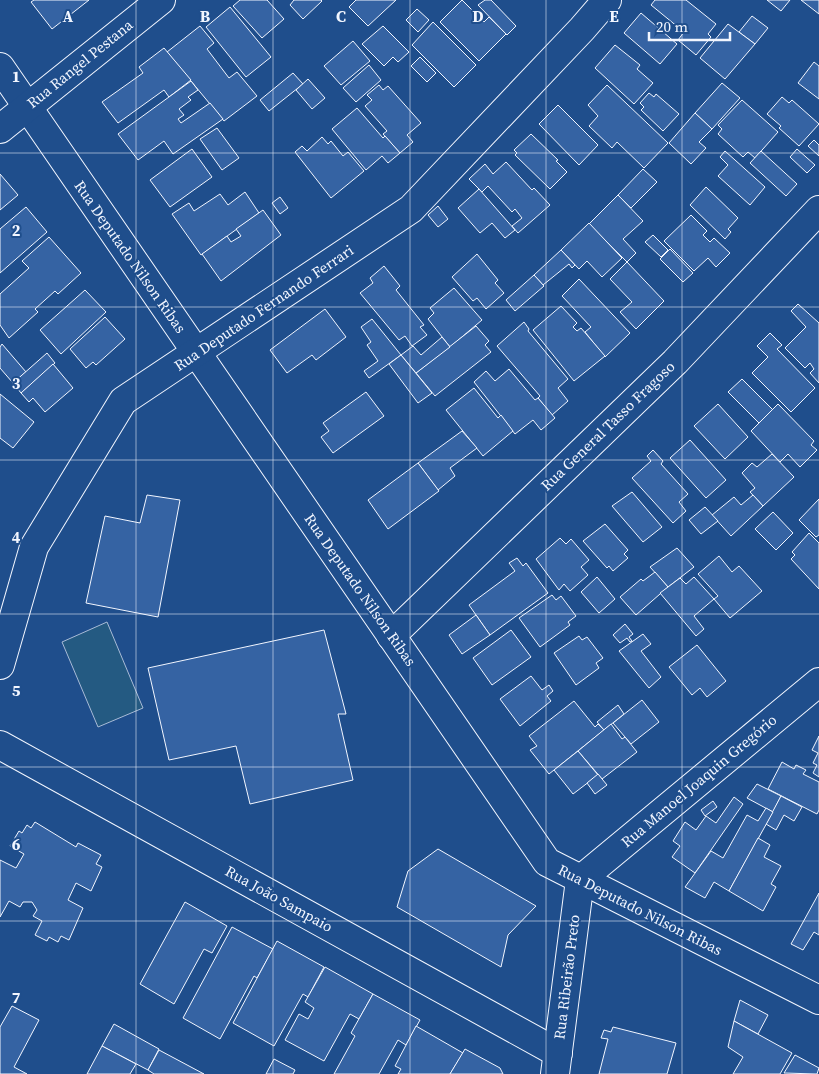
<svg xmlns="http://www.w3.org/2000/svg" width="819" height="1074" font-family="'Source Serif 4',serif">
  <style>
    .green { fill: #245a82; stroke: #a8bbd7 }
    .building { fill: #3563a3; stroke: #f2f6ff }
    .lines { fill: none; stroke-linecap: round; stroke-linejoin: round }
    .minor-casing { stroke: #f2f6ff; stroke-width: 30 }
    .minor { stroke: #1f4e8c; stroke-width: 28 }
    .grid { fill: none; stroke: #f2f6ff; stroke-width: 1; stroke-opacity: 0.55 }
    .labels { text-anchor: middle; stroke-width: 4; stroke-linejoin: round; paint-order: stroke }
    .street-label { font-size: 15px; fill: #f2f6ff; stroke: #1f4e8c }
    .grid-label { font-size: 16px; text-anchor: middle; font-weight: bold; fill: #f2f6ff; stroke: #1f4e8c; stroke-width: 4; stroke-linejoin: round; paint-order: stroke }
  </style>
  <rect width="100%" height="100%" fill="#1f4e8c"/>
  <polygon class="green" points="107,622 143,708 98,727 62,642"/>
  <g class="building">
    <polygon points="34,0 89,0 52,29 31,2"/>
    <polygon points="240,0 267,0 284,19 262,38 233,6"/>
    <polygon points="294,0 321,0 322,1 303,19 290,5"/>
    <polygon points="356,0 396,0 368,26 349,7"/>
    <polygon points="462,0 484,22 489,17 506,34 479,61 440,22"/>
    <polygon points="485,0 491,0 516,26 507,35 478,5"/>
    <polygon points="655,0 686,0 716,24 708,34 711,37 696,55 678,40 684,32 651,5"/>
    <polygon points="767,0 790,0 781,11"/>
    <polygon points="801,0 819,0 819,14"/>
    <polygon points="230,7 271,57 246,77 206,27"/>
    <polygon points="417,9 429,20 418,32 406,20"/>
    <polygon points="641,13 677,44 660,64 624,33"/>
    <polygon points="752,16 768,28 755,44 739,32"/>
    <polygon points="433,22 476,65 454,87 412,45"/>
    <polygon points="728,24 755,44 725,79 700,58"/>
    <polygon points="200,26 214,43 207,49 229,78 237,72 257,96 224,121 167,52"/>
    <polygon points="383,26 409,52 398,62 393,57 384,66 362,44"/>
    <polygon points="353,41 370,61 341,85 324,66"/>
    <polygon points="615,45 640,65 637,69 653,83 634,104 595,68"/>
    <polygon points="164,48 191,80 169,97 164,90 118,123 102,102 143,73 139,67"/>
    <polygon points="420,57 436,73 427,82 411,66"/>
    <polygon points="814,62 819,66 819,99 798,83"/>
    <polygon points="369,65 381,80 356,102 343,88"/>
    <polygon points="293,73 303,84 269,111 260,100"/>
    <polygon points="308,79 325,98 312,109 296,90"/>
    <polygon points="191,81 198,90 188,97 191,100 179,109 184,115 178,119 181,123 210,103 223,119 173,154 164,141 138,160 118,134"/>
    <polygon points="722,83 740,98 712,129 695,113"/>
    <polygon points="379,85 383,90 388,86 421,123 407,135 413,142 400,153 383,134 387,131 365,106 372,100 367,95"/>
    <polygon points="607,85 668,143 644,168 617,142 612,148 589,126 598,116 588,105"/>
    <polygon points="649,93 654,97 656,94 679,114 663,131 641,110 644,107 640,103"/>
    <polygon points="782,97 789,103 792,100 819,124 799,146 779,128 781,126 767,114"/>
    <polygon points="742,100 778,132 755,158 748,152 743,157 718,134 722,129 718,125"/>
    <polygon points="558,105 598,145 579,165 539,124"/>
    <polygon points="357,108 383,138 385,136 400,153 388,163 382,156 366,170 332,129"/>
    <polygon points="695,113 712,129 699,142 706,148 691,164 669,143"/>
    <polygon points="217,128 239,158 222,170 200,139"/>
    <polygon points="531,134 558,160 556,161 567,172 550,189 515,155 517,153 514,150"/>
    <polygon points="322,137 328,144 331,141 343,156 348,152 364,171 331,198 295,152 302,146 307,151"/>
    <polygon points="814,140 819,145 819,156 808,146"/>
    <polygon points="192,149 212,177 170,207 150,180"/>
    <polygon points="797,149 815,165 807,173 790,157"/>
    <polygon points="725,151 765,187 750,205 718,176 728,165 720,157"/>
    <polygon points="761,151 797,184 786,196 750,163"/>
    <polygon points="506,162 532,190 534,188 550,205 518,233 512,226 522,218 515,209 512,212 488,186 482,192 469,179 485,164 493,174"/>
    <polygon points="643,169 657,182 631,208 618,195"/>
    <polygon points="0,174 18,195 0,210"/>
    <polygon points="706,187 738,218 728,229 731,232 725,239 690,205"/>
    <polygon points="479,189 515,230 505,238 492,223 480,233 458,208"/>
    <polygon points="245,192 259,213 201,255 172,214 189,203 194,211 220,194 228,205"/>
    <polygon points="618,195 643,221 623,239 636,253 627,262 589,224"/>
    <polygon points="280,197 288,208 280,214 272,203"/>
    <polygon points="438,206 448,219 438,227 428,215"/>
    <polygon points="26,207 47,232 0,273 0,229"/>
    <polygon points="263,210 281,235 221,281 202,254 227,236 231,242 241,236 236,229"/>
    <polygon points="691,215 707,231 703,235 710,242 714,238 730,253 716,267 708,258 694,271 664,241"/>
    <polygon points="589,223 622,258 602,277 587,261 579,269 561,250"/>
    <polygon points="653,235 668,250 661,257 645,242"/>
    <polygon points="49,237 81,273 58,294 55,291 35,309 38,312 9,338 0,325 0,294 29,268 22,261"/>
    <polygon points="670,249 693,273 683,282 660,259"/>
    <polygon points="561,250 575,265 572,268 569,264 543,285 534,275"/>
    <polygon points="477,254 498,280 495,283 504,293 486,309 477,298 473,301 452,277"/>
    <polygon points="627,262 664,301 636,329 620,312 632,302 610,279"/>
    <polygon points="384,266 400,286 396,290 424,325 420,327 427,335 412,346 405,336 399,340 360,293 373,283 370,278"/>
    <polygon points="534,275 544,286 515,311 506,300"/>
    <polygon points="579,279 630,333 605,357 585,332 591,327 562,296"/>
    <polygon points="454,288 482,320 450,347 428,319 434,313 430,308"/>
    <polygon points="85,290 106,312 61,354 40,330"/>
    <polygon points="798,304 819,323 819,383 810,373 814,369 810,363 805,368 785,348 806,327 791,311"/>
    <polygon points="561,306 577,323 573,327 577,331 581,328 605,356 574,381 533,330"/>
    <polygon points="325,309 346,337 316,360 312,355 287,373 270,350"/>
    <polygon points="105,317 125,339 96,365 93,362 86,368 70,349"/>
    <polygon points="372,319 401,355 369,378 364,371 378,361 367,345 371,342 361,327"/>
    <polygon points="524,322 529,329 528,331 568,379 558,388 568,401 552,415 538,398 540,396 497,346"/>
    <polygon points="476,326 489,341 485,345 491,352 435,396 416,373"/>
    <polygon points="770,333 782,345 777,349 815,388 791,412 752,373 768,357 757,346"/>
    <polygon points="442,337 450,347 416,373 401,355 413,346 421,355"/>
    <polygon points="2,344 26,372 13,383 0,368 0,347"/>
    <polygon points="47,353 55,363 21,393 13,383"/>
    <polygon points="401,355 432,393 418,403 389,364"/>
    <polygon points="53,364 73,388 45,412 33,398 29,402 21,393"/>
    <polygon points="509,369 535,400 538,398 555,418 541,430 533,420 515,434 474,382 486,371 495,381"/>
    <polygon points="742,379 773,410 759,423 728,392"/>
    <polygon points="474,388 498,418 501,415 513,431 483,456 446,410"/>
    <polygon points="366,392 384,416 333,453 321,437 329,431 323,423"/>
    <polygon points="0,394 34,422 13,448 0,438"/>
    <polygon points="718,404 748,437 725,459 694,426"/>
    <polygon points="778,404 814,441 811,445 817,450 800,467 788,454 780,462 751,431"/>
    <polygon points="462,431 477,448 450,468 455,476 438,490 418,463"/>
    <polygon points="690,440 726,480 706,498 670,458"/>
    <polygon points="653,450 663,461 661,464 688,494 679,502 686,511 673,523 632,478 651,461 647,456"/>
    <polygon points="772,454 794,477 763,506 750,492 755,488 742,473 752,463 757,467"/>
    <polygon points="418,463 439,491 388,529 368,500"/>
    <polygon points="632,492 662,527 643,542 612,506"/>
    <polygon points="147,495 180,500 158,617 86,603 105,516 140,523"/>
    <polygon points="753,495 763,506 731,536 712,515 734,497 741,505"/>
    <polygon points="819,499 819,535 816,537 799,520"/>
    <polygon points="705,507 718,521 701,534 689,520"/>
    <polygon points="773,512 793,533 776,550 755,529"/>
    <polygon points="605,524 628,550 624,554 628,558 613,571 609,566 607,568 583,541"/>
    <polygon points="809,533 819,543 819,589 791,559 795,555 792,552"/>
    <polygon points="560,538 566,544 571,539 589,560 581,567 588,575 570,591 564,584 559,590 536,559"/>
    <polygon points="677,548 694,567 668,587 650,567"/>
    <polygon points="719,556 732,572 739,566 762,591 730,618 714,599 718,596 698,574"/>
    <polygon points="517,558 523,566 526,563 548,593 490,635 469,605 515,571 509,563"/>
    <polygon points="655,572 668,587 636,615 620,597 641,579 643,581"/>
    <polygon points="597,577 615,599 599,613 581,592"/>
    <polygon points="694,577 714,599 694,616 704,629 696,636 660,593 680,578 686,584"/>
    <polygon points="552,595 556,600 561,596 576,616 568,622 570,625 540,647 519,618"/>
    <polygon points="476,615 490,635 462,654 449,635"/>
    <polygon points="625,624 633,634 629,637 632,641 630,642 627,638 620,643 613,635"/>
    <polygon points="324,630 346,714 338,714 353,780 250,804 236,746 169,760 148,668"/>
    <polygon points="511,630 531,657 492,685 473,658"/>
    <polygon points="643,634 651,644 641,651 661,677 649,688 619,651"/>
    <polygon points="579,636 582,640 587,637 603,658 596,663 599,668 576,685 554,653"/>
    <polygon points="697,645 726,681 707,697 700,688 692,695 669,667"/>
    <polygon points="531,676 542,690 549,685 553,691 547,696 551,701 520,726 500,699"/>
    <polygon points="642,700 659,722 631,744 613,723"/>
    <polygon points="574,701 595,727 598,724 604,730 549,774 530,750 537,746 529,736"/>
    <polygon points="618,705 624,714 604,730 597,722"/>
    <polygon points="611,724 622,739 625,737 637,752 602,779 578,751"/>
    <polygon points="819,736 819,777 813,773 817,765 813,763 818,753 812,750"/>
    <polygon points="578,751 598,775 573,794 554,770"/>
    <polygon points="782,762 794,769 796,765 806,770 803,774 819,782 819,810 817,814 768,789"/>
    <polygon points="598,774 607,785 595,794 587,783"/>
    <polygon points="757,784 781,796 773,812 747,798"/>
    <polygon points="781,796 802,807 794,821 784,815 776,830 766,824"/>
    <polygon points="734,797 743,804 695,873 672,857 680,846 673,841 685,822 696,830 706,816 716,823"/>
    <polygon points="713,801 717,807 705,816 701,810"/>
    <polygon points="766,808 773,812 729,891 714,882 705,898 685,887 711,851 723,858 747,815 758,821"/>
    <polygon points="35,822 76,847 78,843 101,855 96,864 102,867 91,891 76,883 68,900 83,908 69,940 61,936 58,942 49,937 47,941 35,935 42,921 33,916 37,910 32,902 23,902 20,907 9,901 0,917 0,860 16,868 24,854 10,846 19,831 22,833 27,825 31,828"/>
    <polygon points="758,838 770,845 764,857 781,866 771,884 776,887 763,911 729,891"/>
    <polygon points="438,849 536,906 508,935 501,967 397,907 408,871"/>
    <polygon points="819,893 819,935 814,932 803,950 791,944"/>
    <polygon points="185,902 227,926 212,953 204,949 174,1004 140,984"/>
    <polygon points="232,927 273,949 257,978 254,976 220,1039 183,1018"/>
    <polygon points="277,941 324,967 308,997 303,994 274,1046 233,1023"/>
    <polygon points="325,967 373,994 359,1019 350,1014 324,1061 285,1040 299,1014 308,1019 314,1008 305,1002"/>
    <polygon points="373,994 420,1020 406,1045 398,1040 379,1074 334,1074 355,1036 351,1033"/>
    <polygon points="740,1000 768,1015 758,1034 734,1021"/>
    <polygon points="12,1006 39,1020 14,1067 27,1074 0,1074 0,1027"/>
    <polygon points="734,1021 792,1053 780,1074 733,1074 743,1057 728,1047"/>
    <polygon points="114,1024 159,1049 148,1070 102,1046"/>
    <polygon points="416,1026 463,1053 450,1074 398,1074 401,1069 395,1066"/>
    <polygon points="613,1027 676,1043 667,1074 599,1074 608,1039 601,1038 604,1030 611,1032"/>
    <polygon points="102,1046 136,1064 130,1074 87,1074"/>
    <polygon points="465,1049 500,1068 503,1074 450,1074"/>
    <polygon points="159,1050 204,1074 154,1074 148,1070"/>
    <polygon points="795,1055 819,1068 817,1074 784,1073"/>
    <polygon points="274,1059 295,1070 293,1074 266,1074"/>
  </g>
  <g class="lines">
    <g class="minor-casing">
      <g id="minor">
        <polyline points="0,67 547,862 819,1000"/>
        <polyline points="0,129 161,0"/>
        <polyline points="391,636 675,362 819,210"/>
        <polyline points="0,665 34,547 123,401 411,209 582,29 607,0"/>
        <polyline points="0,745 558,1053"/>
        <polyline points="580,880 819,682"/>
        <polyline points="555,1074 580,880"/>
      </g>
    </g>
    <use href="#minor" class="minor"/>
  </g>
  <path class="grid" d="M136,0V1074M273,0V1074M410,0V1074M546,0V1074M682,0V1074M0,153H819M0,307H819M0,460H819M0,614H819M0,767H819M0,921H819"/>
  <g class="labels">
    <g class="street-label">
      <text transform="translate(80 64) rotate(-39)" y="5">Rua Rangel Pestana</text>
      <text transform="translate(130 257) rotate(55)" y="5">Rua Deputado Nilson Ribas</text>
      <text transform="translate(264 308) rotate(-34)" y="5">Rua Deputado Fernando Ferrari</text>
      <text transform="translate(608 426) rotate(-44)" y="5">Rua General Tasso Fragoso</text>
      <text transform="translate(360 590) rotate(55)" y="5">Rua Deputado Nilson Ribas</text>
      <text transform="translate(699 781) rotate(-40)" y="5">Rua Manoel Joaquin Gregório</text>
      <text transform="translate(279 899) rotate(29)" y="5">Rua João Sampaio</text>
      <text transform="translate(640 910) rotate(27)" y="5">Rua Deputado Nilson Ribas</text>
      <text transform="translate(567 977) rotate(-83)" y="5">Rua Ribeirão Preto</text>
    </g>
  </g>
  <g class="grid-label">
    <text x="68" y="22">A</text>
    <text x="205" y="22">B</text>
    <text x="341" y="22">C</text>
    <text x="478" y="22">D</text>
    <text x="614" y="22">E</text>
    <text x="16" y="82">1</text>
    <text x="16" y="236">2</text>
    <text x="16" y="389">3</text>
    <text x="16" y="543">4</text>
    <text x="16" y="696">5</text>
    <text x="16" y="850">6</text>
    <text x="16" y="1003">7</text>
  </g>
  <path d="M649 32v8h81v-8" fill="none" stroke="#f2f6ff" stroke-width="2.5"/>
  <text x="656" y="32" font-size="15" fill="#f2f6ff" stroke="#1f4e8c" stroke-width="4" paint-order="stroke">20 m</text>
</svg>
